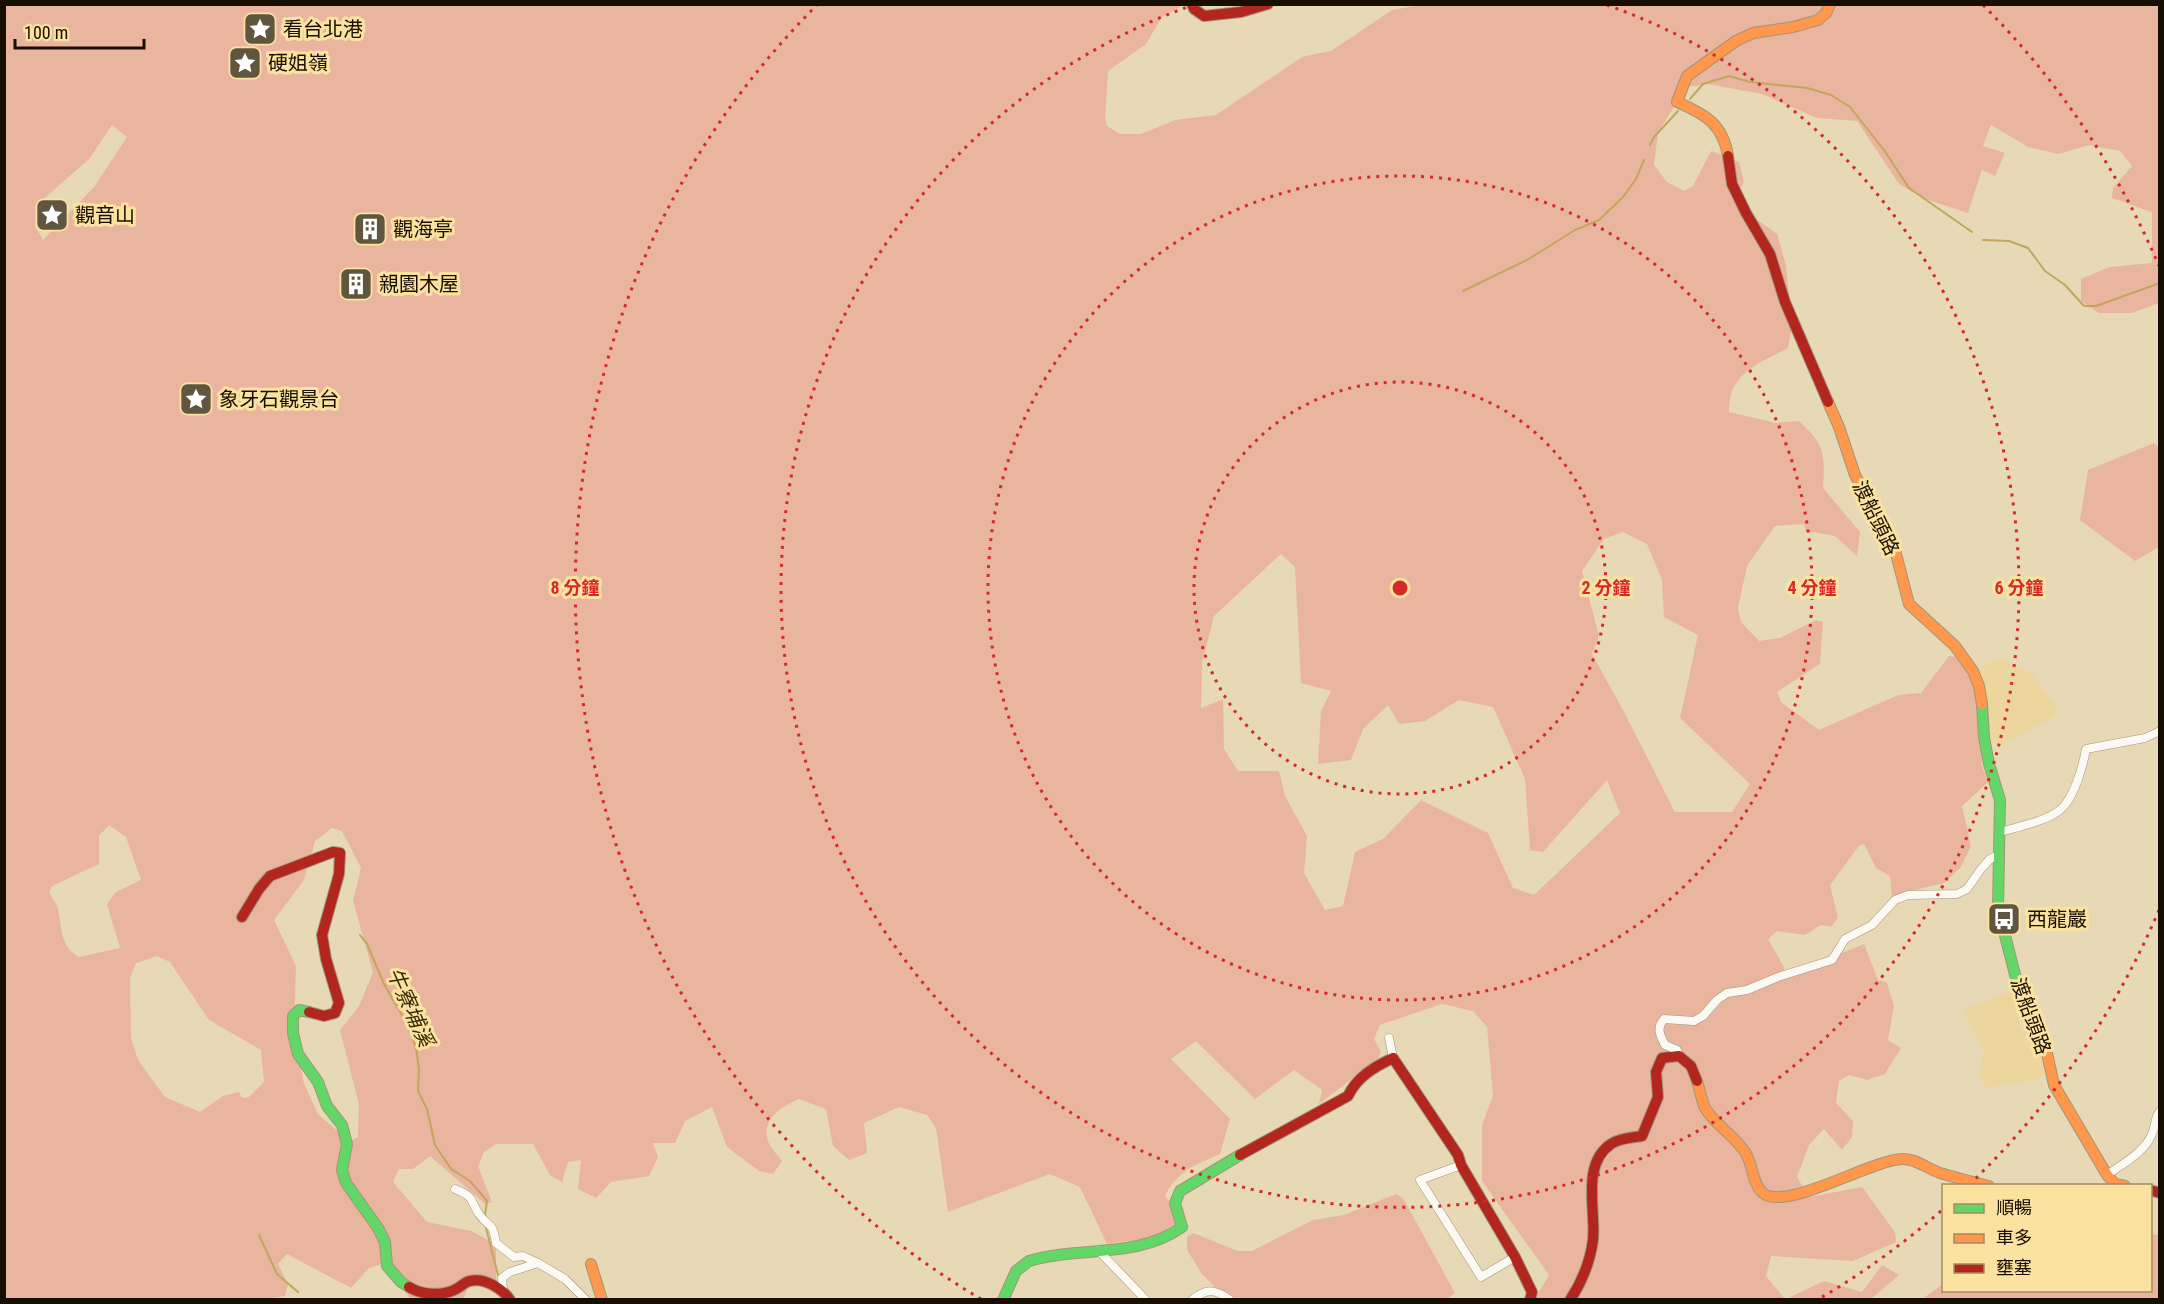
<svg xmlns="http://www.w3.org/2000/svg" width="2164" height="1304" font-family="'Roboto Condensed','Noto Sans TC',sans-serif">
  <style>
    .built { fill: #ecd69e }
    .green { fill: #eab59e; fill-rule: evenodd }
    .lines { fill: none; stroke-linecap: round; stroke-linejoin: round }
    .stream { stroke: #c0a75e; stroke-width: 2 }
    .street-casing { stroke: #a1967b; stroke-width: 9 }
    .fast-casing { stroke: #a1967b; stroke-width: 12 }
    .slow-casing { stroke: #a1967b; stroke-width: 12 }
    .jam-casing { stroke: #a1967b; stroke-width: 12 }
    .street { stroke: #fbf9f4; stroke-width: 8 }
    .fast { stroke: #63d668; stroke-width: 10 }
    .slow { stroke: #ff974d; stroke-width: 10 }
    .jam { stroke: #b3261e; stroke-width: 10 }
    .ring { fill: none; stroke: #d62828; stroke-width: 3; stroke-dasharray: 3 6 }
    .labels { text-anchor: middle; stroke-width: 6; stroke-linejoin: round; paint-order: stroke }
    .poi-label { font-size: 20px; fill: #170e00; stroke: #fbe2a1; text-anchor: start }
    .street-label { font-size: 20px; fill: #170e00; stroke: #fbe2a1 }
    .water-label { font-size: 21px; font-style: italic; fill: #382b04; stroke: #fbe2a1 }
    .centre { fill: #d62828; stroke: #fbe2a1; stroke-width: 3 }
    .ring-label { font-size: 18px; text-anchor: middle; font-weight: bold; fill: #d62828; stroke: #fbe2a1; stroke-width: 6; stroke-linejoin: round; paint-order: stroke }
  </style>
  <rect width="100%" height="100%" fill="#e7d9b5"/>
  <g class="built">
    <polygon points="2000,658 2033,675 2058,710 2052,718 2001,745 1995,744 1987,733 1978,671 1980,666"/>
    <polygon points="2012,991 2021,1030 2033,1034 2046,1071 2041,1078 1988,1088 1979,1077 1984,1053 1963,1010"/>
  </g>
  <g class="green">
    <path d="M5,5H1183L1162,17L1146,44L1108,71L1105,117L1107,126L1120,134H1141L1175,120L1216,115L1302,57L1331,51L1392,10L1421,5H2159V303L2132,313H2099L2081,301V279L2109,267L2152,263V212L2112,198L2113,188L2132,166L2120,151L2089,145L2058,154L2028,147L1991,125L1983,146L2005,153L1995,176L1982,170L1968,213L1925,199L1899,184L1857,121L1817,118L1762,94L1708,84L1687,87L1658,132L1654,165L1667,182L1684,191L1693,186L1711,151L1739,162L1744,182L1738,192L1745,211L1777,234L1786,265L1792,327L1788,348C1758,364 1728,373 1729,412L1776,423L1799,421C1825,445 1825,453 1823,488L1860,532L1857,556L1835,536L1806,531L1804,524L1775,526L1747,566L1738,608L1741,622L1759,641L1780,638L1816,620L1823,622L1820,664L1777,692L1781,702L1819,730L1898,695L1921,693L1949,656L1960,657L1979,695L1982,766L1988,782L1962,806L1971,846L1961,867L1944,883L1906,892L1892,900L1890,876L1876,868L1864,844L1859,846L1830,885L1838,918L1831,927L1821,925L1805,935L1777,931L1768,939L1784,967V977L1864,944L1878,980L1887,983L1894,1006L1888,1040L1901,1048L1885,1074L1867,1080L1849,1075L1839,1081L1836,1103L1853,1121L1852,1137L1842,1150L1824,1129L1809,1145L1797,1177L1809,1197L1862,1187L1895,1232L1896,1242L1853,1261L1771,1256L1766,1276L1785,1299H1535L1549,1275L1482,1181V1125L1493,1096L1487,1027L1473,1011L1442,1004L1380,1025L1374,1039L1381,1052L1378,1059L1319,1104L1322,1090L1294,1070L1255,1099L1196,1041L1171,1059L1230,1119L1220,1154C1195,1165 1178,1170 1165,1196L1184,1218L1155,1237L1107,1244L1080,1187L1050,1174L948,1212L936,1128L927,1115L899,1107L864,1123L867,1153L849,1160L833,1146L826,1109L799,1099C782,1107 761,1118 768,1141C770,1148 778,1155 782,1161L773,1174L759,1171L727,1147L712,1107L685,1121L675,1143H653L658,1157L649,1176L611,1182L596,1198L578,1189L581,1160L568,1162L562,1182L550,1175L533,1144H496L484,1152L478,1166L492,1202L485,1204L430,1156L413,1169H399L393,1182L427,1222L471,1231L496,1244V1279L475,1278L470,1283L463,1299H410L388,1262L369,1268L351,1288L287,1254L278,1264L288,1284L285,1296L256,1300H5ZM112,125L127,137L94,187L43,240L35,226L38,204L90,158ZM1623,532L1647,544L1662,580L1664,617L1698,635L1680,718L1750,784L1732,812H1675L1623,710L1592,654L1599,636L1582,571L1604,539ZM1281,554L1295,567L1301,683L1331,691L1321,711L1318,764L1351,760L1363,729L1388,705L1399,724L1425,721L1459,700L1493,707L1525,779L1530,850L1543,852L1607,780L1620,813L1534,895L1513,888L1488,833L1421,800L1383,839L1355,852L1343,906L1325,910L1304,873L1307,836L1285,796L1279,771H1238L1224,749L1223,699L1201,708L1202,664L1214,616ZM109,825L126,837L141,880L116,892L107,904L120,948L79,957C58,945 63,925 57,906C55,901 52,897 49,893L52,886L99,864V836ZM332,828L342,831L361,868L353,901L373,972L359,1006L340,1030L359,1105L358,1137L349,1141L318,1114L304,1084L294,1029L296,966L274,920L304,880L315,841ZM157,956L170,962L209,1020L261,1050L264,1082L249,1097L242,1098L239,1092L223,1096L200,1112L165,1097L138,1060L131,1038L130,978L136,963Z"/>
    <polygon points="2154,443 2159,448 2159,547 2135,561 2080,520 2088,470"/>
    <polygon points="1396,1194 1403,1198 1455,1293 1446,1300 1227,1299 1202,1274 1187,1250 1187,1237 1193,1233 1238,1251 1252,1251 1313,1220 1344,1215"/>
    <polygon points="2151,1234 2159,1235 2159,1299 1922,1299 1943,1284 1944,1290 2150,1290"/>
    <polygon points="1882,1265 1899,1275 1871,1299 1786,1299 1824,1281 1862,1292"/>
  </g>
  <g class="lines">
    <g class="stream">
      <polyline points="1690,99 1703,84 1729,76 1750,82 1807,88 1831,95 1850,107 1884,150 1909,188 1972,232"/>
      <polyline points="1650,145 1654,137 1678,111"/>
      <polyline points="1983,240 2009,241 2028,248 2045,271 2065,285 2084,306 2096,306 2160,283"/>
      <polyline points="1463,291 1527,260 1575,230 1599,220 1623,197 1636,179 1644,160"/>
      <polyline points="360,935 367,944 384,984 407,1024 416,1048 419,1069 418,1091 427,1109 435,1145 451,1169 470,1181 487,1201 485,1214"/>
      <polyline points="485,1224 498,1275"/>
      <polyline points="259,1235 277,1274 298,1292"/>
    </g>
    <g class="street-casing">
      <g id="street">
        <path d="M2000,832C2017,827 2048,821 2061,809C2074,798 2083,766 2086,749L2145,738L2160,731"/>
        <polyline points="1389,1038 1393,1058"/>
        <path d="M1679,1056L1677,1050L1665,1045C1660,1035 1656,1028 1664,1019L1694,1021L1703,1016L1717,1000L1727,993L1747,990L1778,977L1832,960L1845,939L1872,925L1895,900L1908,895L1957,894L1967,889L1981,869L1990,859L1999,855"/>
        <polyline points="1461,1165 1420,1180 1481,1277 1515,1257"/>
        <path d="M2107,1175C2122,1164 2145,1152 2152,1134C2156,1126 2154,1118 2160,1111"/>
        <path d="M455,1189C475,1197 469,1199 479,1214C490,1229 492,1220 496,1243L514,1257L523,1256L538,1263L565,1279L586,1300"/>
        <polyline points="1098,1250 1146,1300"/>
        <polyline points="503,1290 502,1278 510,1272 538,1263"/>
        <path d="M1192,1300C1206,1288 1216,1289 1230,1300"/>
      </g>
    </g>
    <g class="fast-casing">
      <g id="fast">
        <polyline points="1982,704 1984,737 1989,764 2000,800 1998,908 2022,1002 2045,1044"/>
        <polyline points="309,1012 299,1010 293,1016 293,1033 298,1054 318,1082 327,1106 342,1125 347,1144 342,1170 346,1183 378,1228 385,1242 387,1266 401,1282 409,1287"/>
        <path d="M1003,1300L1016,1271L1029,1261C1078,1246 1138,1259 1182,1227L1175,1203L1180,1191L1240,1155"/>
      </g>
    </g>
    <g class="slow-casing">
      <g id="slow">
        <path d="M1728,156C1723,124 1705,114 1677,102L1687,76L1736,41L1753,33L1793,27L1818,20L1826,13L1830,4"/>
        <polyline points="1828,402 1839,427 1855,475 1895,550 1909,604 1955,646 1973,671 1979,686 1982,704"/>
        <polyline points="2045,1044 2054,1085 2107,1175 2115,1184 2125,1186"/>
        <path d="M1697,1081C1700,1090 1701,1099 1705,1108C1715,1125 1734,1135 1745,1152C1753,1164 1752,1184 1763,1193C1785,1212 1871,1160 1902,1159C1915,1158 1928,1169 1940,1173C1956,1178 1973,1182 1989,1186"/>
        <polyline points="591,1264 602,1300"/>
      </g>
    </g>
    <g class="jam-casing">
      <g id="jam">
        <polyline points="1192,4 1194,9 1204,16 1241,12 1268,4"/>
        <polyline points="1728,156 1732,184 1746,213 1770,254 1785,302 1828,402"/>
        <polyline points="242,917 259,889 270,876 333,852 340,853 339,874 322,935 326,959 339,1003 335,1013 324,1016 309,1012"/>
        <path d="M1240,1155L1348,1096C1357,1077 1374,1067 1393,1058L1458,1155L1461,1165L1515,1257L1532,1292L1530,1300"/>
        <polyline points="2150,1190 2160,1193"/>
        <path d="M409,1287C421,1295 441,1296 454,1290C460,1288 464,1282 470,1281C484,1277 503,1289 510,1300"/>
        <path d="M1570,1300C1582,1282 1590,1262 1593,1240C1596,1210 1581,1164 1611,1144C1619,1138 1632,1138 1642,1136L1658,1097L1656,1072L1662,1058L1679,1056L1691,1066L1697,1081"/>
      </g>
    </g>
    <use href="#street" class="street"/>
    <use href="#fast" class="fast"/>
    <use href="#slow" class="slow"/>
    <use href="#jam" class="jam"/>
  </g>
  <g class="ring">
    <circle cx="1400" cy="588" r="206"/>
    <circle cx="1400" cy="588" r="412"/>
    <path d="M1607 5A619 619 0 1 1 1193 5"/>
    <path d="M2159 910A825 825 0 0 1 1973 1181M1941 1211A825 825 0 0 1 1819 1299M981 1299A825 825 0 0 1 817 5M1983 5A825 825 0 0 1 2159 266"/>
  </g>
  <defs>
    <g id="sight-square" transform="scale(1.725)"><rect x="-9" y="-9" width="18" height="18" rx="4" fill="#60553f" stroke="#fbe2a1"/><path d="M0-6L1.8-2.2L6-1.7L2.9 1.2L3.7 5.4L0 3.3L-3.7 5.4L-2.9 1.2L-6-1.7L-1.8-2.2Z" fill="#fff"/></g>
    <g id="building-square" transform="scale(1.725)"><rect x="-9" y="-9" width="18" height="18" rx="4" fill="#60553f" stroke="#fbe2a1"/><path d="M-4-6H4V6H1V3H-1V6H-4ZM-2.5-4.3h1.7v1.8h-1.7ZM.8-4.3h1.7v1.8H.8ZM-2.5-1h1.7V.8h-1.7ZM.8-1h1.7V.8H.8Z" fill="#fff"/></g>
    <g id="bus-square" transform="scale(1.725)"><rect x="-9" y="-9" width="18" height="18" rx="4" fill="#60553f" stroke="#fbe2a1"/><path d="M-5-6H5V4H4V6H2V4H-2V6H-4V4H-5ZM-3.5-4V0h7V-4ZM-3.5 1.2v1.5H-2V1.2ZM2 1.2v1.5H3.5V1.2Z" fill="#fff"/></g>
  </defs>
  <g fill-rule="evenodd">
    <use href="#sight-square" x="260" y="29"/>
    <use href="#sight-square" x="245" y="63"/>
    <use href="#sight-square" x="52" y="215"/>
    <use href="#building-square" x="370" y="229"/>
    <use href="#building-square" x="356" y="284"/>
    <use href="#sight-square" x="196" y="399"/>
    <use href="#bus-square" x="2004" y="919"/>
  </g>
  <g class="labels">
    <g class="poi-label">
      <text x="283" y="36">看台北港</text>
      <text x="268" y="70">硬姐嶺</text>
      <text x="75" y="222">觀音山</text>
      <text x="393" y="236">觀海亭</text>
      <text x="379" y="291">親園木屋</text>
      <text x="219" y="406">象牙石觀景台</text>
      <text x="2027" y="926">西龍巖</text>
    </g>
    <g class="street-label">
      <text transform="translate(1876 518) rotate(64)" y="7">渡船頭路</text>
      <text transform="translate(2031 1016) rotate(70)" y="7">渡船頭路</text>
    </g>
    <g class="water-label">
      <text transform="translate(410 1007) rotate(66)" y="7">牛寮埔溪</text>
    </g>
  </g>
  <circle cx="1400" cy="588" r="9" class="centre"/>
  <g class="ring-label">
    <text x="1606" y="594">2 分鐘</text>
    <text x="1812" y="594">4 分鐘</text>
    <text x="2019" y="594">6 分鐘</text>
    <text x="575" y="594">8 分鐘</text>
  </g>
  <rect width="2164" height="1304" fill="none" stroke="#170e00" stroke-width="12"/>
  <rect x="1942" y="1184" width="210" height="108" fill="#fbe2a1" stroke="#a08d61" stroke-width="1.5"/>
  <rect x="1954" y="1204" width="30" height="9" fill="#63d668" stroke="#a08d61" stroke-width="1.5"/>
  <text x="1996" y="1214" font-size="18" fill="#170e00">順暢</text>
  <rect x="1954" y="1234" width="30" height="9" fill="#ff974d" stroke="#a08d61" stroke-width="1.5"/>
  <text x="1996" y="1244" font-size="18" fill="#170e00">車多</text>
  <rect x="1954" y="1264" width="30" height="9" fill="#b3261e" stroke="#a08d61" stroke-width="1.5"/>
  <text x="1996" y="1274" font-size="18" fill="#170e00">壅塞</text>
  <path d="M15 39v9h129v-9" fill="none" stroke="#170e00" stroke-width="3"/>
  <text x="24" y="39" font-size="18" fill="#170e00" stroke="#fbe2a1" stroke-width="4.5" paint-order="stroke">100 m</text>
</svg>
